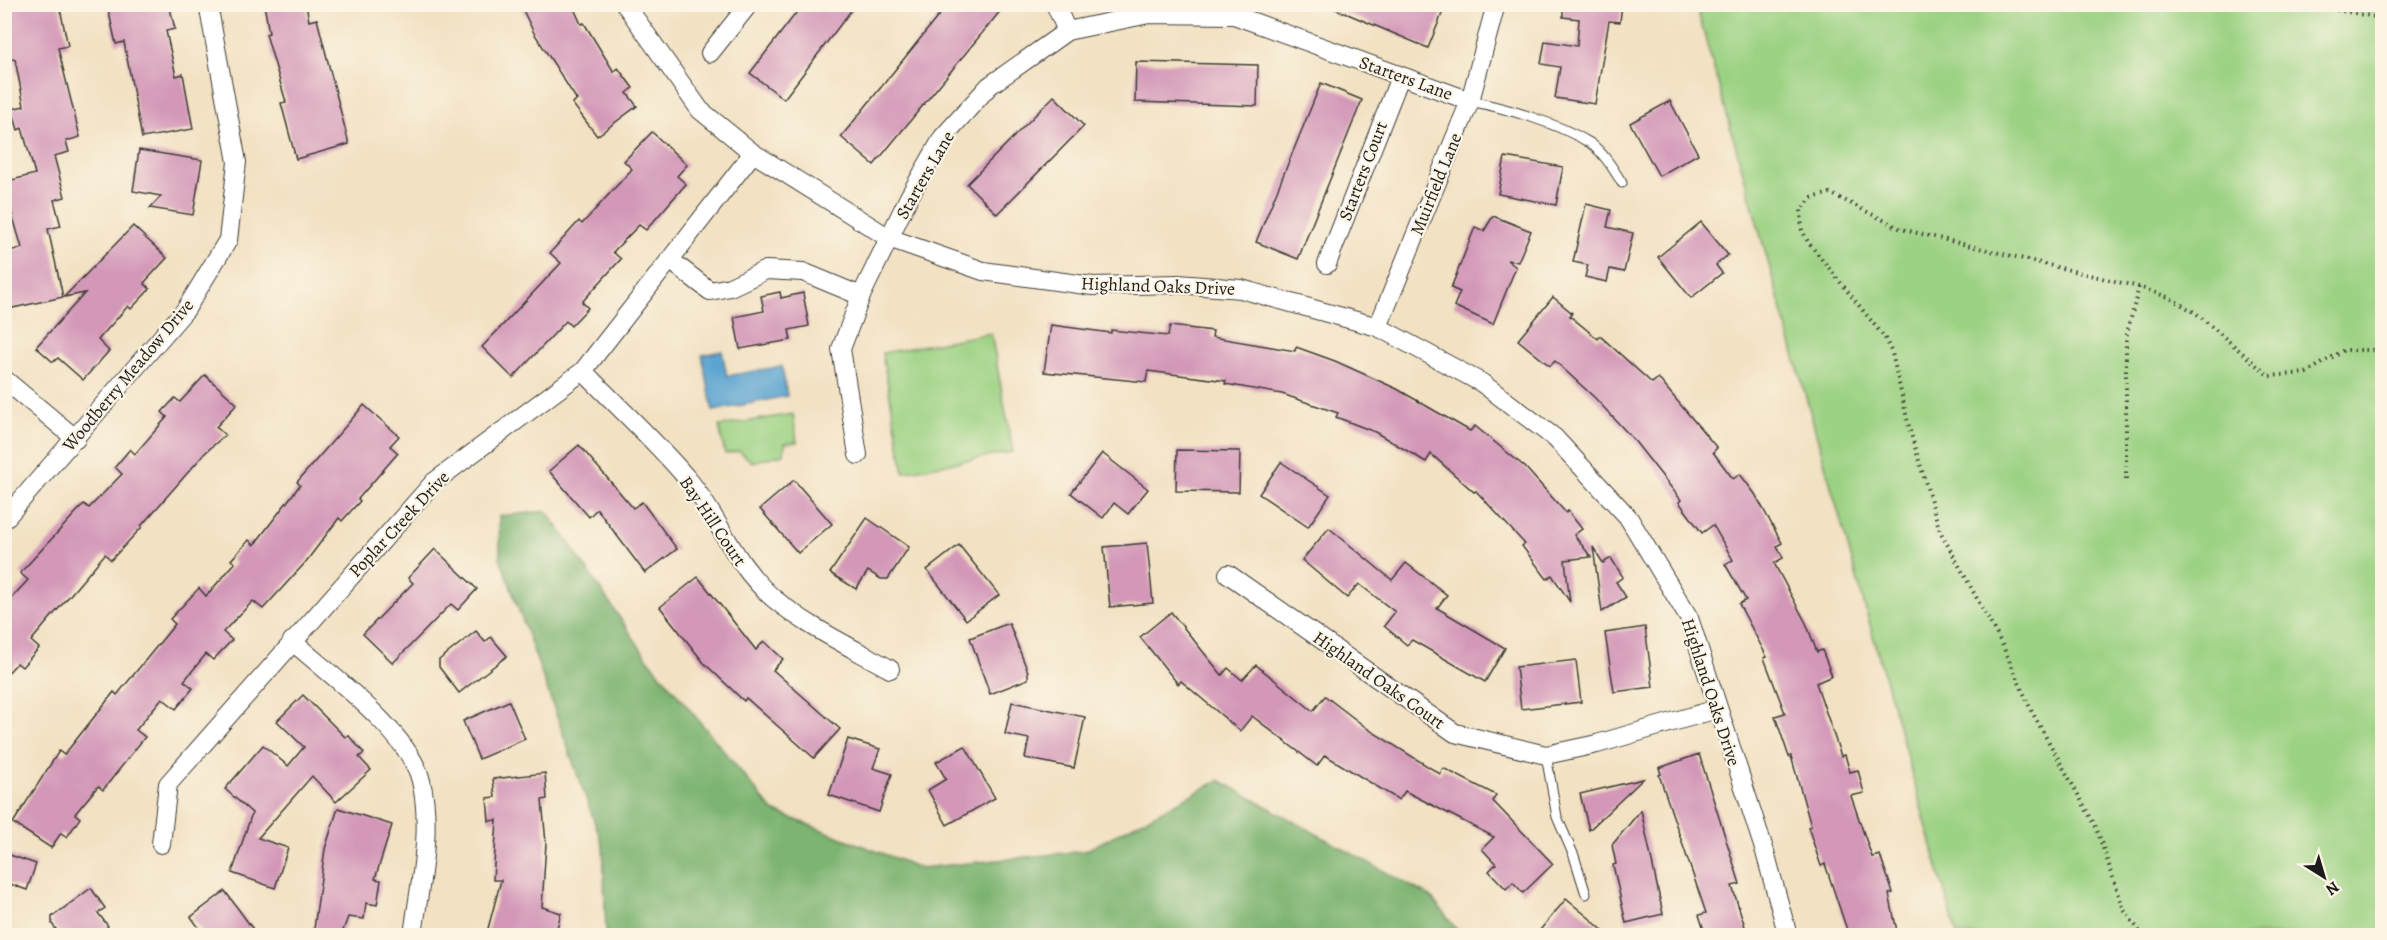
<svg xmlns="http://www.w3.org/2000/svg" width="2387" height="940" font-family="Alegreya,serif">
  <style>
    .green { fill: #9cd283; stroke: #5c7750; stroke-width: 1.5 }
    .forest { fill: #7db471; stroke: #4c6846; stroke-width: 1.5 }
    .water { fill: #58a3d0; stroke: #3a6076; stroke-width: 1.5 }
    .building { fill: #d397b8 }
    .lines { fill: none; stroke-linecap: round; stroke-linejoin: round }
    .lane-casing { stroke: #3c3a35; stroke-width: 11 }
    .street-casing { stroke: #3c3a35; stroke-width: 20 }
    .path { stroke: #3c3a35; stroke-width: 4; stroke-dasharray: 1.5 4.5; stroke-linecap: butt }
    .lane { stroke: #fff; stroke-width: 9 }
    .street { stroke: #fff; stroke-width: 18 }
    .labels { text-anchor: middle; stroke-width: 4.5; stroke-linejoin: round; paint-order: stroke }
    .street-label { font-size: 18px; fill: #1c1c1c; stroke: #fcf5e5 }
  </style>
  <rect width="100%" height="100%" fill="#fcf5e5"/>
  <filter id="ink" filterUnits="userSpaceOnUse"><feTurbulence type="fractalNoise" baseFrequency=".0167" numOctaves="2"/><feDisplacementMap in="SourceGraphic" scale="12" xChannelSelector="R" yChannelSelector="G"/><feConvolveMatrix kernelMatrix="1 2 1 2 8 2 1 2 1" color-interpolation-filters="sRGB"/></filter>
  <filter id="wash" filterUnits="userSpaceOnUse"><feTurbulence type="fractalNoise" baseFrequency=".008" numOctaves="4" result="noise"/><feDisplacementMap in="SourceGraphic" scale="24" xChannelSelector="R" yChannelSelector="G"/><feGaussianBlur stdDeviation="1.35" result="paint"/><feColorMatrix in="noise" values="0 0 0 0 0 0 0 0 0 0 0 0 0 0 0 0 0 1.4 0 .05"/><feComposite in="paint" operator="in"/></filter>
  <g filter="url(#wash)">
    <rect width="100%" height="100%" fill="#f2e1c2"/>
    <g class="green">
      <polygon points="1696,5 2382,5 2382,935 1957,935"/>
      <polygon points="991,333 1013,452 904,472 882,353"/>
      <polygon points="793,414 797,442 785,443 784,454 752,462 739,451 725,454 719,426"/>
    </g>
    <polygon class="forest" points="547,511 645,655 773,811 920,868 1085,851 1219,780 1431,897 1461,935 606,935 603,846 500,557 499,516"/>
    <polygon class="water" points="722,351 727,376 782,366 787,396 713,411 702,355"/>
    <g id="blocks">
      <g class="building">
        <polygon points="4,4 59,4 68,46 58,48 80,137 66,141 69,152 54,156 65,197 54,200 61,226 48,229 63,297 8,309 4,294 4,252 22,248 9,203 4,204 4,182 35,174 22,128 18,130 12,109 24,106 15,59 8,60 4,41"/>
        <polygon points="107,4 169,4 175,29 166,31 176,76 183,74 193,129 142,138 124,42 116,44"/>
        <polygon points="264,4 306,4 309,21 317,19 349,144 296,159 281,103 286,102 266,34 269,33"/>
        <polygon points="520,4 572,4 581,24 584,23 614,72 618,68 633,88 627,93 637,106 597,136 572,103 577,100 534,33"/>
        <polygon points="803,4 856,4 784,99 750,73"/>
        <polygon points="948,4 1006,4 874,165 841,137"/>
        <polygon points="1324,4 1446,4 1428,48"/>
        <polygon points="1563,4 1622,4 1620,22 1609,21 1595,104 1555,98 1560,67 1541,64 1545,41 1577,46 1579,19 1563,17"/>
        <polygon points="1136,62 1258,65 1257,106 1135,102"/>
        <polygon points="1321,83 1362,100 1298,259 1256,242"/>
        <polygon points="1054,96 1084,126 997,214 967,184"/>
        <polygon points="1670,101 1698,154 1659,176 1630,123"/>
        <polygon points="652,132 687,165 677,176 686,184 646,230 639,225 613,252 621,259 582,302 588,308 571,326 566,321 513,378 482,347 561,263 550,253 579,221 582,224 632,169 624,161"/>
        <polygon points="139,150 202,160 193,215 150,208 161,196 133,191"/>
        <polygon points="1505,157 1563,167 1556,205 1498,194"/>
        <polygon points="1586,204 1611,210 1607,227 1633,233 1624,272 1610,269 1607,282 1585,277 1588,265 1573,262"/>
        <polygon points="1493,216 1531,231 1518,262 1507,260 1516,267 1493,324 1454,306 1460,292 1451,288 1475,227 1484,231"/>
        <polygon points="1701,222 1728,255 1716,265 1722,273 1691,298 1658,257"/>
        <polygon points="133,226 167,258 144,283 150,289 131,309 128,306 98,340 109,351 83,380 58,358 53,362 36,347 85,293 64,297"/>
        <polygon points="780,292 781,298 803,293 809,326 789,330 791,340 740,349 734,317 764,311 761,296"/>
        <polygon points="1553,297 1572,313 1570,316 1598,339 1600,336 1652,383 1658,378 1717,448 1713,452 1733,479 1740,474 1755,494 1782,543 1777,546 1783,558 1774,563 1806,623 1817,652 1822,650 1832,676 1816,683 1841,756 1845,755 1850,772 1858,770 1864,793 1851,796 1872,857 1880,855 1893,893 1889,894 1898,936 1849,936 1825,864 1821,866 1808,827 1811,826 1791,756 1789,757 1775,716 1785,713 1764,658 1767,657 1739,604 1746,600 1725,564 1733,560 1713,525 1702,533 1679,502 1681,500 1633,439 1595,398 1555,361 1550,366 1518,340"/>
        <polygon points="1051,325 1111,333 1111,330 1168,336 1170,326 1213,331 1212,337 1295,351 1296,347 1335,361 1397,389 1470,431 1475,426 1525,467 1566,513 1568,511 1582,529 1574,535 1591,557 1565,560 1570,602 1552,575 1547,579 1522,546 1525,544 1476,491 1474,492 1431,454 1426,462 1375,432 1336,417 1338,413 1282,394 1225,384 1226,381 1148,371 1146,382 1044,372"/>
        <polygon points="205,375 237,404 216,427 225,435 205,453 141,526 142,527 111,560 105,554 31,641 39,648 22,667 17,663 4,677 4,606 28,580 20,573 84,504 89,508 122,474 115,467 130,449 135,454 167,417 162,412 175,398 180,402"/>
        <polygon points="364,405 399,436 390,446 398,453 358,499 360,501 342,521 339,518 305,563 263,609 253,601 223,632 232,640 213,660 206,654 184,681 193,688 176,709 162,698 136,730 145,737 103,790 98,786 75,814 80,818 67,837 61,833 51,848 13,823 59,751 64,755 114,692 117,695 175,624 170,619 199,588 206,596 235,563 231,560 249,540 254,545 300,485 297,482"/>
        <polygon points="579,445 633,508 642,502 677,549 645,573 597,509 589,517 549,471"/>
        <polygon points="1177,450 1240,451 1239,492 1176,491"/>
        <polygon points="1102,453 1148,489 1128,514 1114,503 1103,518 1071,493"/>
        <polygon points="1281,462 1330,495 1308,527 1259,494"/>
        <polygon points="794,480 832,524 798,553 760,509"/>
        <polygon points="867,518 909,547 888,579 881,579 868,571 856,589 830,573"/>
        <polygon points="1329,528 1392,580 1406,563 1447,595 1437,608 1505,648 1485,682 1412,640 1407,645 1384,626 1395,612 1359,584 1347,598 1302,560"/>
        <polygon points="1147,543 1153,603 1110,607 1104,547"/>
        <polygon points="959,545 999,595 966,620 927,570"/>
        <polygon points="1593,547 1603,563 1611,558 1623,577 1616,582 1626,597 1602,612"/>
        <polygon points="435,549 477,589 458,610 451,604 393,663 363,634 413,583 408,578"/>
        <polygon points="698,577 756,650 764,641 783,659 773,670 840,729 814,758 746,698 744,701 704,663 660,607"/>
        <polygon points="1171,612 1222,675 1228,668 1242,680 1256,665 1313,711 1325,696 1368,729 1440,774 1443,768 1496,795 1493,801 1553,864 1523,893 1513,882 1506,889 1489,871 1496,864 1482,849 1494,837 1405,791 1399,800 1325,755 1317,766 1252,716 1240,731 1181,681 1178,684 1140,637"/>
        <polygon points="1009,623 1028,672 1028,679 990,694 970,638"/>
        <polygon points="1645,627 1653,687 1614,692 1605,633"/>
        <polygon points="476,631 485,642 491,637 507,656 459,693 439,667 439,660"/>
        <polygon points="1576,660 1581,702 1521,709 1516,667"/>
        <polygon points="303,695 345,737 348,735 364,753 359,757 371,770 336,802 312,776 258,838 288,848 275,888 232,873 252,813 225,789 263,745 288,766 304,747 277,721"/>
        <polygon points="509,701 525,739 479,759 463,721"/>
        <polygon points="1012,702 1085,717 1074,768 1025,758 1029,739 1005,734"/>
        <polygon points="848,739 880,749 873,768 892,774 879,812 829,795"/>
        <polygon points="965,746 995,798 947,825 928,790 946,779 936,762"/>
        <polygon points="1699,754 1740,884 1732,886 1748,936 1706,936 1699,915 1706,913 1659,775 1661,774 1659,768"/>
        <polygon points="545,773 547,799 542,800 546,843 542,907 561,913 555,936 486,936 501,880 493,880 497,820 489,821 487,798 495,797 493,779"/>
        <polygon points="1643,779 1589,830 1580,794"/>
        <polygon points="338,808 392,825 375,879 381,880 377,905 366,903 364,919 348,917 341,936 313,936 325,849"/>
        <polygon points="1641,810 1663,914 1626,923 1613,865 1616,864 1612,845"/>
        <polygon points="4,853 36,864 27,890 4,882"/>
        <polygon points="91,888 105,908 98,913 108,926 96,936 61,936 52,924 52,917"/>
        <polygon points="225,891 258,936 205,936 191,917"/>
        <polygon points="1566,899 1588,917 1609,936 1535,936"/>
      </g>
    </g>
  </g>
  <g filter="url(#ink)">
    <use href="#blocks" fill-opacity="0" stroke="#3c3a35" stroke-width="1.5"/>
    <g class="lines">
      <g class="lane-casing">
        <g id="lane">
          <path d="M1470,101C1506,108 1558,123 1590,143C1604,153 1614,170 1622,183"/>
          <polyline points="1546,755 1557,817 1574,856 1586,894"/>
        </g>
      </g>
      <g class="street-casing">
        <g id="street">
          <polyline points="625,4 700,110 753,153 889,238 983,271 1093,286 1178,284 1241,289 1378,327 1482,383 1555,438 1628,517 1689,618 1765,852 1788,936"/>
          <polyline points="1055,4 1067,31"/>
          <polyline points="710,53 749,4"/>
          <polyline points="670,260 710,291 730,287 766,270 803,272 861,296"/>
          <polyline points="1327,264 1400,77"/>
          <polyline points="1378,327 1470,101 1496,4"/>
          <path d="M583,371C619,408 658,443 691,483C721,522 734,564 773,598C808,627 851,647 890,669"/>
          <polyline points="4,379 76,439"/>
          <polyline points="858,455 841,349 861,296 909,197 943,137 989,86 1067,31 1149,14 1234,15 1470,101"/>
          <polyline points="4,520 186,309 228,240 237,162 208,4"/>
          <polyline points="1228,574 1455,733 1546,755 1597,744 1717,709"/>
          <path d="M292,641C329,674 410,733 421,781C433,831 419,885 413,936"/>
          <polyline points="161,844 168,784 434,482 583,371 753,153"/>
        </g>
      </g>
      <g class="path">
        <polyline points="2283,4 2331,9 2382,18"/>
        <polyline points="2126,479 2126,337 2139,287"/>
        <polyline points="2143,936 2124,910 2096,827 2031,710 2002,644 1940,531 1909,427 1892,353 1885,338 1808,242 1802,230 1801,210 1812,198 1830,193 1901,229 2139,287 2170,298 2196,313 2269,376 2306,373 2344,350 2382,350"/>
      </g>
      <use href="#lane" class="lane"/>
      <use href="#street" class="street"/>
    </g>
  </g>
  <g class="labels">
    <g class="street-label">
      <text transform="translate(1406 78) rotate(20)" y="6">Starters Lane</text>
      <text transform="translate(1363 171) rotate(-69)" y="6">Starters Court</text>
      <text transform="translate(925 175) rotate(-60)" y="6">Starters Lane</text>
      <text transform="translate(1436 184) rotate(-68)" y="6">Muirfield Lane</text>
      <text transform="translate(1158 286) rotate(2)" y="6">Highland Oaks Drive</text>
      <text transform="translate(128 375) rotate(-50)" y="6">Woodberry Meadow Drive</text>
      <text transform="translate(713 521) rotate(56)" y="6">Bay Hill Court</text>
      <text transform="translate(399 524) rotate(-47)" y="6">Poplar Creek Drive</text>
      <text transform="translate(1379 680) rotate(35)" y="6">Highland Oaks Court</text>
      <text transform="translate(1711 692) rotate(72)" y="6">Highland Oaks Drive</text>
    </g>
  </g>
  <rect width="2387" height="940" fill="none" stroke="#fcf5e5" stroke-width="24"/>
  <g transform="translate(2324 877) rotate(143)" stroke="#fcf5e5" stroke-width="4.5" paint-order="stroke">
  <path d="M0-4.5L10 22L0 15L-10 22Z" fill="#1c1c1c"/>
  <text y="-9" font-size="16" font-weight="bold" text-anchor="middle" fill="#1c1c1c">N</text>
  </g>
</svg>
